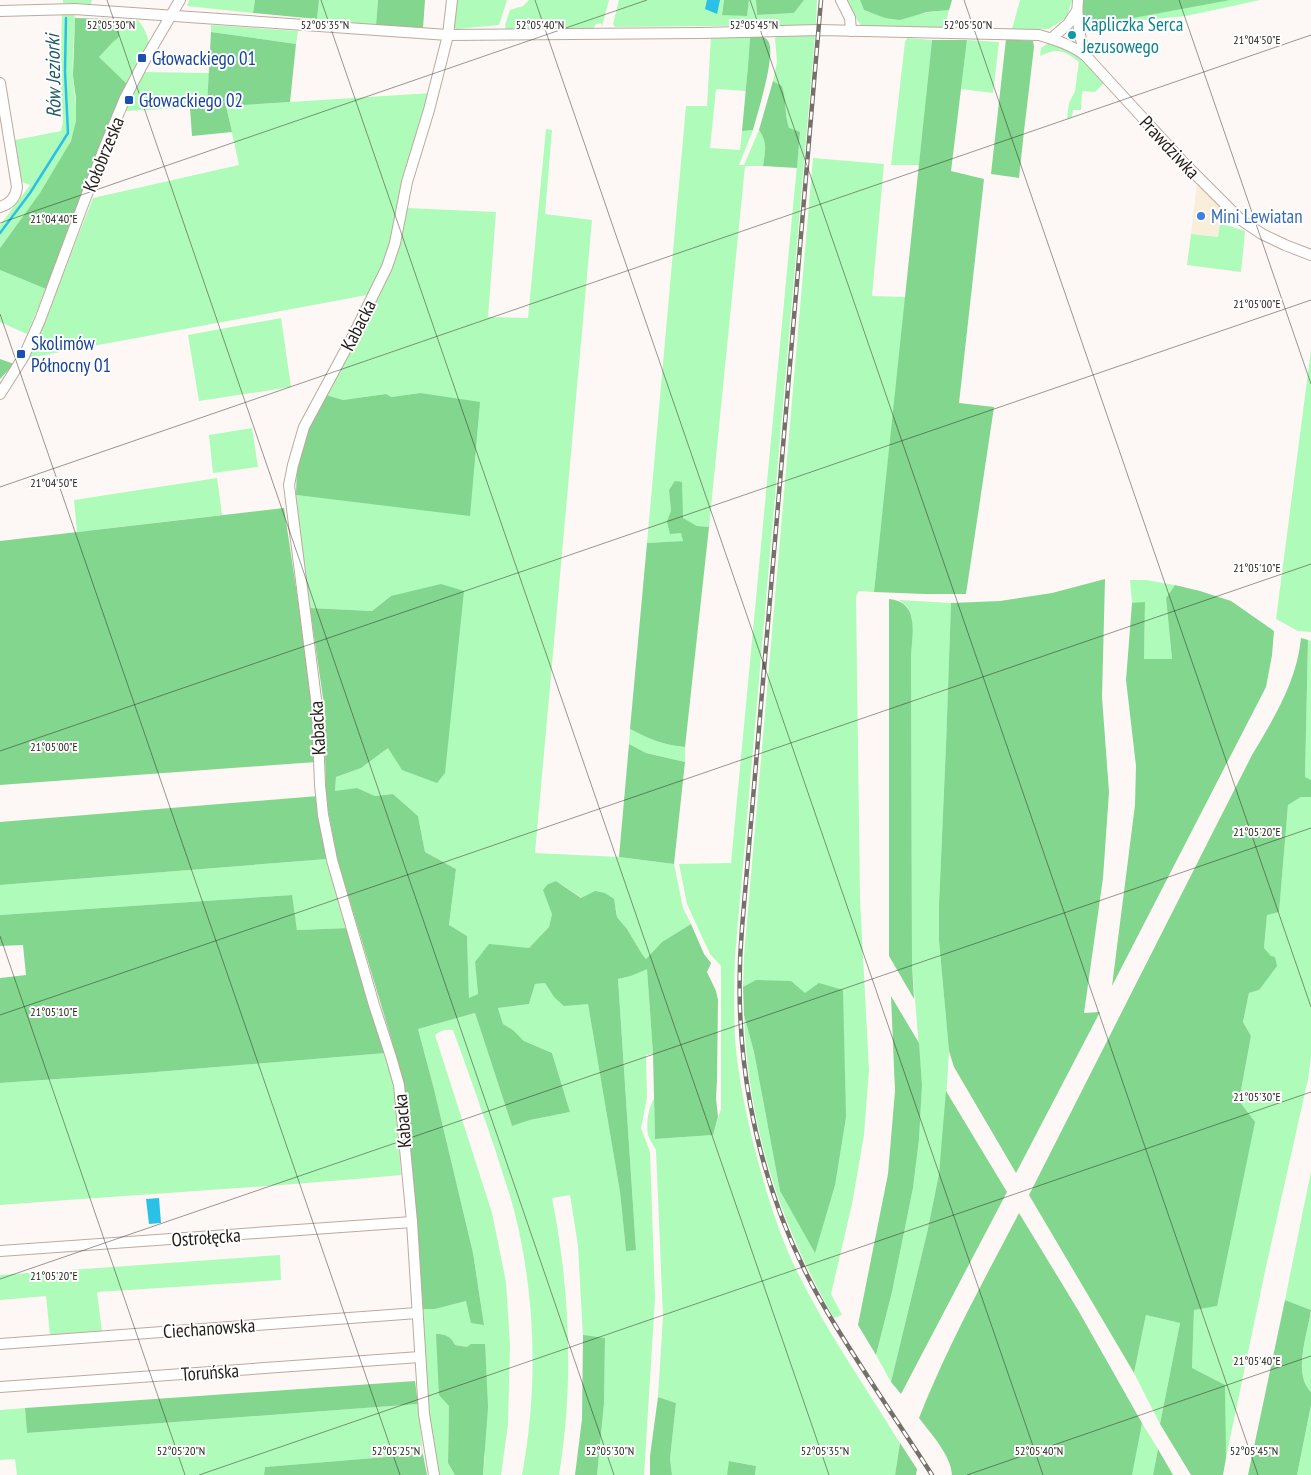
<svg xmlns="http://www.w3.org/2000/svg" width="1311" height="1475" font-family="'PT Sans Narrow',sans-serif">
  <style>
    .commercial { fill: #f8eed9 }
    .green { fill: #affbb9 }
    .forest { fill: #82d68e }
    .water { fill: #2bc0e8 }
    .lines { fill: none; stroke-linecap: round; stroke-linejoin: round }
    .stream { stroke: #2bc0e8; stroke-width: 2.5 }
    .minor-casing { stroke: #bea99d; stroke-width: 12 }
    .minor { stroke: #fff; stroke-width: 10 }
    .rail-casing { stroke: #76706b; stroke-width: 4.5 }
    .rail { stroke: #fff; stroke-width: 2.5; stroke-dasharray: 8; stroke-linecap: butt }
    .ticks { fill: none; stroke: #231c17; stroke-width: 1; stroke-opacity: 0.45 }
    .culture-dot { fill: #0f9aa8; stroke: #fff; stroke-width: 2 }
    .transit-dot { fill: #1a4fb4; stroke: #fff; stroke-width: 2 }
    .shop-dot { fill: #3f7fe0; stroke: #fff; stroke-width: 2 }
    .labels { text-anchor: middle; stroke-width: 4; stroke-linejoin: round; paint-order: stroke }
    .culture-label { font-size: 19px; fill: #0d838f; stroke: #fff; text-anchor: start }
    .transit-label { font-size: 19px; fill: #164399; stroke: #fff; text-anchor: start }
    .street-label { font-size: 19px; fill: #231c17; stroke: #fff }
    .shop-label { font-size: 19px; fill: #366cbe; stroke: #fff; text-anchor: start }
    .water-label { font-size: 20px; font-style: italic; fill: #205869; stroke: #fff }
    .ticks-label { font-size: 12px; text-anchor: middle; fill: #231c17; stroke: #fff; stroke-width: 4; stroke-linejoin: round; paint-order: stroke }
  </style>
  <rect width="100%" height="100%" fill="#fdf8f5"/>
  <polygon class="commercial" points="1197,183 1222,209 1218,237 1191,234"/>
  <g class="green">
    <polygon points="63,0 92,0 91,4 63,3"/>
    <polygon points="189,0 255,0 253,13 187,6"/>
    <polygon points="319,0 378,0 376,25 317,19"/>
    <polygon points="456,0 507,0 499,25 456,29 453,26"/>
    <polygon points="529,0 609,0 602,26 601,23 596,24 593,29 563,28 506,31 505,25 510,10 523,6"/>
    <polygon points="619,0 724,0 722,14 747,16 749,0 756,0 757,15 794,13 804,0 817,0 816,25 615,27 613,24"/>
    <path d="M844,0H860L864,10C878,17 903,15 918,14C929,13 939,10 949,10L944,29L862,27Z"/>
    <polygon points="1020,0 1072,0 1067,17 1049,29 1012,29"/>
    <polygon points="1082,0 1260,0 1186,16 1081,26"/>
    <path d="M62,14H74L75,18C74,37 72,56 73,75C73,90 78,106 76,121C72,158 22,217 0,248V225L30,185L22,182L15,140L61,131L63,122L60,78Z"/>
    <path d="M115,19L138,20C144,27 147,34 149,43L127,84L99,57L113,42L119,37V26Z"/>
    <polygon points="211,25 298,31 296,44 211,32"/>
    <path d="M711,36L750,37L746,91L716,89L710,148L740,150L742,131L753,130L739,165H744L759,130C768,143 765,151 763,166H745L709,527L697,526L682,518V482L669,490L671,511L667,521L682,533L683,541L647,543L686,106H707Z"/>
    <path d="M780,36H815L735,956C734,983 734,1011 735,1039C738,1077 746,1114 755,1150C765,1188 776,1225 792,1261C822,1325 863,1383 900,1443L895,1475H755L756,1466L730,1461L727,1475H672L670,1459L676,1403L658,1397L663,1317L656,1150C653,1145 650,1140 648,1135C646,1125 648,1108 654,1099L655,1139L713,1135L721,1109V966L710,954L687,904L679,864L731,863L800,133L789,129C784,114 787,100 782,86L773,81L777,62L775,38Z"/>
    <polygon points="907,38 932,40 919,165 891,165 905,42"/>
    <polygon points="967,40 999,42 993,93 961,89"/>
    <path d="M1050,42L1068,49L1078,57L1105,82L1095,92L1082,91L1081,110H1073L1072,117L1067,119L1069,103L1075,91L1079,62C1064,51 1059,47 1040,56L1041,48Z"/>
    <polygon points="142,72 209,73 207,107 125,111"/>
    <polygon points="432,93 419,126 402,180 391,242 382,266 367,295 28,358 41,331 93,198 239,165 226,106"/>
    <polygon points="546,129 552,130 545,214 592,220 535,853 619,857 674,864 683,908 691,924 662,942 646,959 642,954 627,929 617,917 616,908 582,898 556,881 548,884 552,914 549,927 529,948 475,962 478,994 469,999 467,936 449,926 456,869 425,852 418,816 393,794 375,796 357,788 335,792 336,777 361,768 388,748 391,596 372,611 310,608 304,567 296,495 470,515 420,393 390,397 386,394 343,400 326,395 388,276 402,236 407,208 496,212 488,317 528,318"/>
    <path d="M813,158L884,164L872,296L906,297L874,592L859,591L856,596L860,899L869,1070L864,1135L852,1204L831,1294L842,1315L834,1318C779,1223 748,1124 744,1015L754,1052L780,1191L815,1252L805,994L743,987L744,956Z"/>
    <polygon points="1220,223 1245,231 1241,272 1187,265 1191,234 1218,237"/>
    <polygon points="0,270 46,289 27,334 0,322"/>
    <polygon points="281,318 291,387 199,401 188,335"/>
    <polygon points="1311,350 1311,632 1298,631 1276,619"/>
    <polygon points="252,428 258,467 213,473 209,435"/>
    <polygon points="217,478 222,515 77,532 74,500"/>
    <polygon points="1130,580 1146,580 1175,585 1166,598 1172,659 1144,659 1145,603 1132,603"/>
    <polygon points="899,600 951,603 946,745 939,904 939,941 949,1051 945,1116 939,1174 927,1233 891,1382 876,1355 892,1292 913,1188 919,1140 922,1085 912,963 911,656 912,619 908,607"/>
    <polygon points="1308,640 1311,641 1311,780 1305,778"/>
    <path d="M630,729C649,739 663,745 685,747V762L646,753L629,744Z"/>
    <polygon points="1301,797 1311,797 1311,1057 1308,1079 1265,1271 1226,1458 1224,1437 1192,1368 1194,1310 1239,1101 1251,1036 1243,1022 1249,993 1259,990 1271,956 1264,948 1267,915 1279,911 1288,805"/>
    <polygon points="327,859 348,928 297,930 291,895 0,915 0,885"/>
    <path d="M647,968L653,1054L646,1055L647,1098L641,1128L650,1152L655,1298L644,1475H597L604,1404L605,1338L583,1337L578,1246L570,1195L552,1198C570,1289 574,1384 559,1475H522C538,1389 536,1299 515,1214C510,1193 502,1173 496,1152C482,1111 468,1071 453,1030C445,1029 441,1030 435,1035L492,1213L506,1282L510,1346L508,1424L501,1475H483L485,1456L467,1347L455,1345C451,1336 445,1334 436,1334L449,1406L448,1463L455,1475H437C428,1420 425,1365 423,1309H435L466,1301L484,1325L473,1253L434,1089L418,1029L475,1013L512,1126L530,1120L570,1112L552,1053L524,1041L513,1030L503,1024L498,1008L529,1004L535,984L545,983L554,997L588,1003L620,1192L626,1250L636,1249L618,979L631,976Z"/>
    <path d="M386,1053L395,1088L401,1175C268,1187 134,1195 0,1205V1083L144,1073Z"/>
    <polygon points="1311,1171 1311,1310 1285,1300"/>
    <polygon points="280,1255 281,1280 97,1292 102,1332 50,1335 46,1296 0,1300 0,1275"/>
    <path d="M1311,1312V1392C1293,1374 1307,1334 1311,1312Z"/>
    <polygon points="1146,1315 1180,1323 1160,1424 1134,1373"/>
    <polygon points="418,1404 423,1454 265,1467 264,1475 17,1475 15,1459 0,1460 0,1410 25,1408 27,1433"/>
    <polygon points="1311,1405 1311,1475 1297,1475"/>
    <polygon points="1142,1423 1158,1449 1153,1475 1130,1475"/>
  </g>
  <g class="forest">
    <polygon points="255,0 319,0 317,19 253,13"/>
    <polygon points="378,0 425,0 423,28 376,25"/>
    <polygon points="724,0 749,0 747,16 722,15"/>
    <polygon points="756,0 804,0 794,13 757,15"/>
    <polygon points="860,0 952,0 949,10 927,12 900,20 885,18 864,10"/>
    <polygon points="1082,0 1230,0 1133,18 1081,21"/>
    <polygon points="75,18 115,19 119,26 119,37 113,42 99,57 127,84 46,289 0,270 0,248 40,193 71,141 76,121 76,99 73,76"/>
    <polygon points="211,32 296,44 290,102 226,106 232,132 192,136 190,108 207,106"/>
    <path d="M750,37C755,37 765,35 768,41C777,52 757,115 753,130L742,131L748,66Z"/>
    <polygon points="1006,39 1033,41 1034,47 1024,131 1019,178 991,174"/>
    <polygon points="932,40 967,40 951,171 984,179 959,403 994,407 966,594 925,594 874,592"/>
    <path d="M773,81L782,86C787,100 784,114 789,128L800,132L797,168L763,166C765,151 768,143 759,130Z"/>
    <polygon points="0,359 14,364 0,379"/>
    <polygon points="420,393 480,402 470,516 296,495 297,462 312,419 326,395 343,400 386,394 391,397"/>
    <path d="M675,481L682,482L683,518L697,526L709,527L685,747C663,745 649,739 630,729L647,543L683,541L681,533L670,534L667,521L671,511L669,490Z"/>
    <polygon points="284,508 312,694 316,762 0,785 0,541"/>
    <polygon points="1105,579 1102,697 1109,792 1103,878 1084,1013 1100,1012 1016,1173 954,1067 949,1051 939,941 939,904 946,745 951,603 1000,601 1052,593"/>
    <polygon points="441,584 464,591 445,773 437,783 402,770 388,748 361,768 336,777 335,791 357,788 375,796 393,794 418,816 425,852 456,869 449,925 467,936 469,998 478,994 475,962 489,944 529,948 549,927 552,914 543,890 548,884 556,881 581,898 595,891 605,893 614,899 617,917 627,929 642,954 646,959 662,942 691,924 704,954 711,963 707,972 716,991 718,1000 717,1080 716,1098 718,1117 713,1135 655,1139 653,1054 647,969 631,976 618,979 636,1250 626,1251 620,1192 588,1004 564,1006 554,997 545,983 535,984 529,1004 498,1008 503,1024 513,1030 524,1041 552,1053 570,1112 530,1120 512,1126 475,1013 418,1029 434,1089 473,1253 484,1325 471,1323 466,1301 435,1309 423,1309 417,1225 403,1087 391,1038 337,858 326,799 324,705 310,608 372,611 391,596"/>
    <polygon points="1175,585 1200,591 1231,601 1274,631 1272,655 1266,687 1112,986 1135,805 1136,766 1126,680 1132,603 1145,602 1144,659 1172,659 1166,598"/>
    <path d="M889,599C920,602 912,633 911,656L912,963L914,999L889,956Z"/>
    <path d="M1301,638L1308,640L1305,777L1311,780V797H1301L1288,805L1279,912L1267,915L1264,948L1271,956L1275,957L1277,966L1259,990L1249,993L1243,1022L1251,1036L1239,1101L1255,1122L1217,1306L1194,1310L1192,1368L1225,1385L1226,1458L1223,1475H1191L1160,1424L1180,1323L1146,1315L1134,1373L1029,1195L1252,755C1274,718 1297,681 1301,638Z"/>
    <polygon points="629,744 646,753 685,762 674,864 619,857"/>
    <polygon points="318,796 327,859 0,885 0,822"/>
    <polygon points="292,895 297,930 348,928 386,1053 144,1073 0,1083 0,978 26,975 23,945 0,946 0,915"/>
    <polygon points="756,980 791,981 805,993 819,983 843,990 846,1117 835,1185 815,1253 780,1191 754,1052 744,1015 743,987"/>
    <polygon points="891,996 919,1043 922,1085 919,1140 913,1188 892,1292 876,1355 858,1325 888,1174 895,1091"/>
    <polygon points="946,1091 1007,1192 901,1394 891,1382 927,1233 939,1174"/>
    <path d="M1019,1213L1078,1310L1142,1423L1132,1475H952C951,1455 931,1434 919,1418C947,1347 984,1280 1019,1213Z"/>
    <path d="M1285,1300L1311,1310C1308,1333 1292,1373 1311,1392V1405L1297,1475H1248Z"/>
    <path d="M436,1334C445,1334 451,1336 455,1345L467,1347L471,1344H485L488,1407L483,1475H455L448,1463L449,1406L439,1395Z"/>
    <polygon points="583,1335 605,1338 604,1404 597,1475 575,1475 582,1419"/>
    <polygon points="415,1381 418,1404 27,1433 25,1408"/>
    <polygon points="658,1397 676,1403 670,1459 672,1475 650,1475 650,1456"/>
    <polygon points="900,1443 917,1469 916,1475 895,1475"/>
    <polygon points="1158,1449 1173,1475 1153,1475"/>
    <polygon points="423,1454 427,1475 264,1475 265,1467"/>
    <polygon points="729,1461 756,1466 755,1475 727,1475"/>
  </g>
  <g class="water">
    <polygon points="707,0 720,0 717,14 705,9"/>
    <polygon points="159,1198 161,1223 149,1224 146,1199"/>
  </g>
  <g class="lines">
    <polyline class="stream" points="0,233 30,193 68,133 65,71 66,18"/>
    <g class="minor-casing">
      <g id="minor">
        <polyline points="841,0 850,18 851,31"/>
        <path d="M1078,0C1076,20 1079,37 1086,56L1185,164L1241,220L1262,234L1285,245L1311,255"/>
        <path d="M0,11L75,9L448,35L700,33L819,30L1039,35C1056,40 1072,45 1086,56"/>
        <polyline points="1052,38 1068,24 1076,12"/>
        <path d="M0,83L17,187C16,197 10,204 0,207"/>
        <polyline points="0,394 24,356 40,320 103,151 125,98 146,58 180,0"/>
        <polyline points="0,1251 412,1222"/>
        <polyline points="0,1344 417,1313"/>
        <polyline points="0,1387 420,1357"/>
        <polyline points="434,1475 424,1414 412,1222 399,1085 391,1057 374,1005 332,860 323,815 320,785 317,707 289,485 293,465 304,427 354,334 387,267 395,243 407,182 429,110 448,35 452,0"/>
      </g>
    </g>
    <use href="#minor" class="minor"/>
    <g class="rail-casing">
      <path id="rail" d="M821,0L742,928C732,1047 753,1166 806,1273C824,1309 846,1343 868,1377C889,1410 911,1442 932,1475"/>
    </g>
    <use href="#rail" class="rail"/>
  </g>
  <path class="ticks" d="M107,0L614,1475M321,0L829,1475M535,0L1043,1475M750,0L1258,1475M964,0L1311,1007M1179,0L1311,384M0,223L647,0M0,314L400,1475M0,487L1311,35M0,751L1311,300M0,936L185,1475M0,1015L1311,564M0,1279L1311,828M199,1475L1311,1092M967,1475L1311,1356"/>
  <circle class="culture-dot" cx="1072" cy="35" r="5"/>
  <g class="transit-dot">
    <rect x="137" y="53" width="10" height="10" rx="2.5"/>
    <rect x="124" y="95" width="10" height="10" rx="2.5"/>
    <rect x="16" y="349" width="10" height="10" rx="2.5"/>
  </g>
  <circle class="shop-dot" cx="1201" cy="216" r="5"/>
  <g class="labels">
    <g class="culture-label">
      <text x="1082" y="31">Kapliczka Serca<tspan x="1082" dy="22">Jezusowego</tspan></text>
    </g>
    <g class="transit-label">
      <text x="152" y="65">Głowackiego 01</text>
      <text x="139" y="107">Głowackiego 02</text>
      <text x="31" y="350">Skolimów<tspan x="31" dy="22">Północny 01</tspan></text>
    </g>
    <g class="street-label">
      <text transform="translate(1170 147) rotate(47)" y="7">Prawdziwka</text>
      <text transform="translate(103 154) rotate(-68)" y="7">Kołobrzeska</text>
      <text transform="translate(358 325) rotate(-63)" y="7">Kabacka</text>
      <text transform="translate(317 728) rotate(-93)" y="7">Kabacka</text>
      <text transform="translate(402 1121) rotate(-95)" y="7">Kabacka</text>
      <text transform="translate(206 1237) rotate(-4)" y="7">Ostrołęcka</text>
      <text transform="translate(209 1328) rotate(-4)" y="7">Ciechanowska</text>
      <text transform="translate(210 1372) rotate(-4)" y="7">Toruńska</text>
    </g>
    <g class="shop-label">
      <text x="1211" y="223">Mini Lewiatan</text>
    </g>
    <g class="water-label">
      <text transform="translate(53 76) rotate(-91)" y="7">Rów Jeziorki</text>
    </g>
  </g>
  <g class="ticks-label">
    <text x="111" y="29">52°05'30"N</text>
    <text x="325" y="29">52°05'35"N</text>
    <text x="540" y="29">52°05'40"N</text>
    <text x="754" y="29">52°05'45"N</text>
    <text x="968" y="29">52°05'50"N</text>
    <text x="1257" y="44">21°04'50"E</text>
    <text x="54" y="223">21°04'40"E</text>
    <text x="1257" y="308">21°05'00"E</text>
    <text x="54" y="487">21°04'50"E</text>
    <text x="1257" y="572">21°05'10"E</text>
    <text x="54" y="751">21°05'00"E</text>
    <text x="1257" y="836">21°05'20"E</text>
    <text x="54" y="1016">21°05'10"E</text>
    <text x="1257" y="1101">21°05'30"E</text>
    <text x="54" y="1280">21°05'20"E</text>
    <text x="1257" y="1365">21°05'40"E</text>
    <text x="181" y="1455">52°05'20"N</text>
    <text x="396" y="1455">52°05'25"N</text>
    <text x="610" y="1455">52°05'30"N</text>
    <text x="825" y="1455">52°05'35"N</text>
    <text x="1039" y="1455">52°05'40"N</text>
    <text x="1254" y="1455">52°05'45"N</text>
  </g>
</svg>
